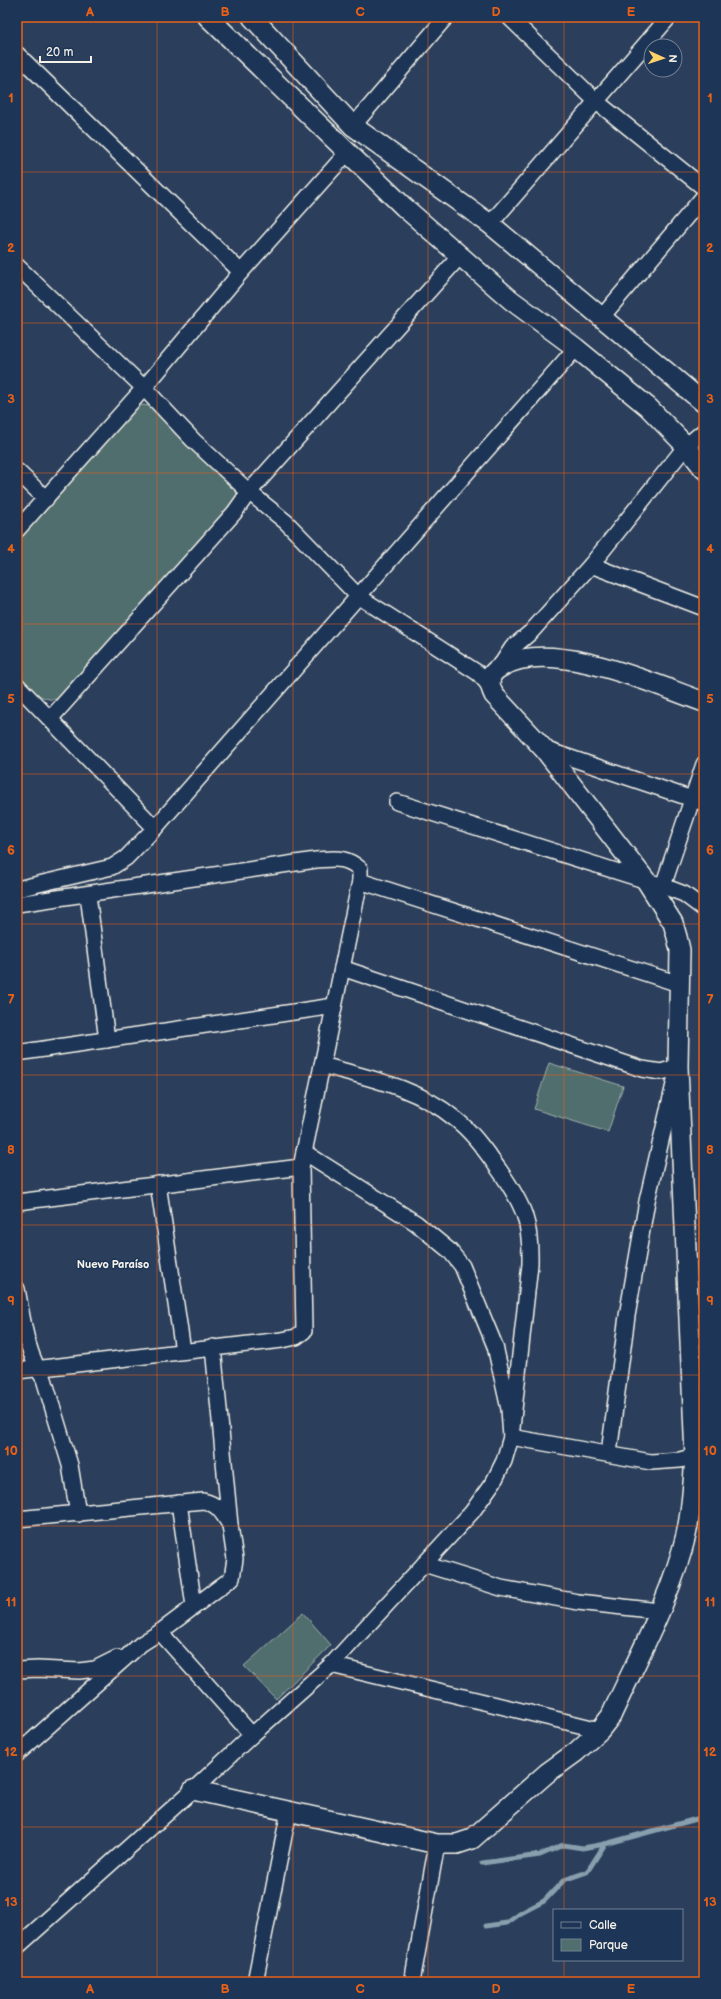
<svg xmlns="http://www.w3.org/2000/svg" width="721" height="1999" font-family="'Balsamiq Sans',sans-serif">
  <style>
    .green { fill: #4f6e6d; stroke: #a2b0aa }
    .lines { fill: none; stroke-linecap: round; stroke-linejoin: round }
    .stream { stroke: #889fae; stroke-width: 5 }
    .minor-casing { stroke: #f4f1e8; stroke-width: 18 }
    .tertiary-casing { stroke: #f4f1e8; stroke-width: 22 }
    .minor { stroke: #1d3557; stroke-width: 15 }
    .tertiary { stroke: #1d3557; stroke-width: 19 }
    .grid { fill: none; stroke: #e96117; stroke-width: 1; stroke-opacity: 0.55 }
    .labels { text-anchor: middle; stroke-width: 3; stroke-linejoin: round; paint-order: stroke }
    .neighbourhood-label { font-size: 11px; font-weight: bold; fill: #f4f1e8; stroke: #1d3557 }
    .neatline { fill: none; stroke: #e96117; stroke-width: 1.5 }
    .grid-label { font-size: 13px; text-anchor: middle; font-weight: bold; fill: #e96117 }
  </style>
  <rect width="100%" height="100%" fill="#2b3f5c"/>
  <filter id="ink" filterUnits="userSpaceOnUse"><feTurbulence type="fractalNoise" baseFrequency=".025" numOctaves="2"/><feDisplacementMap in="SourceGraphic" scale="8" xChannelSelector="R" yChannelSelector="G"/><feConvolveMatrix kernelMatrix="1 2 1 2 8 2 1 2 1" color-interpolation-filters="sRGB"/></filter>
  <g filter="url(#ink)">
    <g class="green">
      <path d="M142,405L155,407L236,488L237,497L58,699C40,702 30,687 17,675V538L135,409Z"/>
      <polygon points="549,1063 623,1086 608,1132 534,1109"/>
      <polygon points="303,1613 331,1645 276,1699 244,1666"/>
    </g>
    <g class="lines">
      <g class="stream">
        <polyline points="482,1863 540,1855 563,1845 583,1848 605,1844"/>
        <polyline points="486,1926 507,1923 521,1913 544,1901 564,1880 587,1872 605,1844 704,1817"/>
      </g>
      <g class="minor-casing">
        <g id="minor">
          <polyline points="509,17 597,102 704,188"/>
          <polyline points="17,54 241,272"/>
          <polyline points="353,126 446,17"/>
          <polyline points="490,224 669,17"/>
          <polyline points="17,266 144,388 193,440 249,492 286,522 358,596 478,673 489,685"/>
          <polyline points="601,318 704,196"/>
          <polyline points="17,471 46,499"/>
          <polyline points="17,530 144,388 241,272 347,153"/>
          <polyline points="591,565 704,608"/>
          <polyline points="499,668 512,648 531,632 591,565 686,446 704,431"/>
          <polyline points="17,685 155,828"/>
          <polyline points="50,719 234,513 249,492 460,256"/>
          <polyline points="544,749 704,803"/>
          <polyline points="397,802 663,886 684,894 704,909"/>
          <polyline points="663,886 704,764"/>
          <polyline points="17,889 112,867 126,858 155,828 576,348"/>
          <polyline points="88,895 107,1040"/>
          <path d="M17,904L316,860C335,859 345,856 360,869V881L679,984"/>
          <polyline points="342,968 642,1069 661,1072 678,1067 647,1201 627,1316 609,1453"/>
          <polyline points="17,1053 334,1006"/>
          <polyline points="304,1152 416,1223 450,1251 462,1266 495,1346 509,1409 511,1437 651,1462 680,1460 695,1456 704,1457"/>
          <polyline points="158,1184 183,1351"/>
          <polyline points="17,1202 301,1167"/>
          <path d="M17,1289C23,1320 26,1353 44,1379L70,1465L78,1514"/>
          <polyline points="17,1371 282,1340 296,1337 304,1331 301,1167 360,881"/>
          <polyline points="179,1503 194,1606"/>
          <path d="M17,1519L203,1501C218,1504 222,1512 230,1525"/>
          <polyline points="424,1564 501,1588 578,1602 659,1611"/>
          <polyline points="160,1632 252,1735"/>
          <polyline points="331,1665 600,1730"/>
          <polyline points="17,1670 38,1669 79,1671 95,1669 117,1658"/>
          <polyline points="17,1754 141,1644 160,1632 232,1578 235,1559 230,1525 213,1347"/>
          <path d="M17,1947L193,1790L252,1735L331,1665L472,1512L494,1481L504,1461L511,1437L530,1264C531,1222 524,1206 500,1171C486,1152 473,1132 454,1118C417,1087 367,1078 322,1065"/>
          <polyline points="255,1982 289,1811"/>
          <polyline points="412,1982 437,1844"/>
        </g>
      </g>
      <g class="tertiary-casing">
        <g id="tertiary">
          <polyline points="208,17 404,207 511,300 576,348 648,407 686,446 704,469"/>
          <polyline points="252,17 353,126 490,224 704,403"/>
          <path d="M193,1790L437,1844H457L472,1839L547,1773L576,1752L600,1730L611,1716C638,1657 671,1598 686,1535C692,1509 693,1483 695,1456L678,1067L680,950L677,937L673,923L647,882L544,749L494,695C488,683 488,674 501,667C550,637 653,684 704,702"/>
        </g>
      </g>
      <use href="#minor" class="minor"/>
      <use href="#tertiary" class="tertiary"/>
    </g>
  </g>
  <path class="grid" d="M157,17V1982M293,17V1982M428,17V1982M564,17V1910M17,172H704M17,323H704M17,473H704M17,624H704M17,774H704M17,924H704M17,1075H704M17,1225H704M17,1375H704M17,1526H704M17,1676H704M17,1827H704M564,1960V1982"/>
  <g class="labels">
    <g class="neighbourhood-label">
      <text x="113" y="1268">Nuevo Paraíso</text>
    </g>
  </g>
  <rect width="721" height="1999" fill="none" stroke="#1d3557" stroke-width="44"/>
  <rect x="553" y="1909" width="130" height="52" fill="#1d3557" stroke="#738091"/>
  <rect x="561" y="1922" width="20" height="6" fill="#1d3557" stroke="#738091"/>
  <text x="589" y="1929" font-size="12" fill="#f4f1e8">Calle</text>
  <rect x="561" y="1939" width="20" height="12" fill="#4f6e6d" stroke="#738091"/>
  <text x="589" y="1949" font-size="12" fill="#f4f1e8">Parque</text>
  <g transform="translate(663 58) rotate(93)"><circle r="19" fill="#1d3557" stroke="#738091"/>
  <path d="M0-3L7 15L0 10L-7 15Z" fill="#ffd166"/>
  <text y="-6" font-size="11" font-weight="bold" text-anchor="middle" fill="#f4f1e8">N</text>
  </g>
  <path d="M40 56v6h51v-6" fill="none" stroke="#f4f1e8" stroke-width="2"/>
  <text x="46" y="56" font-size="12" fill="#f4f1e8" stroke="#1d3557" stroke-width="3" paint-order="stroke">20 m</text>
  <rect x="22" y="22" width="677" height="1955" class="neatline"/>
  <g class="grid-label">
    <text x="90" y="16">A</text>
    <text x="225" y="16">B</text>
    <text x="360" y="16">C</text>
    <text x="496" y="16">D</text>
    <text x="631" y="16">E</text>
    <text x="11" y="102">1</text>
    <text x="710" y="102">1</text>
    <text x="11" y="252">2</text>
    <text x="710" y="252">2</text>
    <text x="11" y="403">3</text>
    <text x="710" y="403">3</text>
    <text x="11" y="553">4</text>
    <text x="710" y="553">4</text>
    <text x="11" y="703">5</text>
    <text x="710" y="703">5</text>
    <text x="11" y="854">6</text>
    <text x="710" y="854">6</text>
    <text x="11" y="1004">7</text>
    <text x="710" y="1004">7</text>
    <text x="11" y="1154">8</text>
    <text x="710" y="1154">8</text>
    <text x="11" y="1305">9</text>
    <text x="710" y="1305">9</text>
    <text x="11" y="1455">10</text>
    <text x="710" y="1455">10</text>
    <text x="11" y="1606">11</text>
    <text x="710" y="1606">11</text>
    <text x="11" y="1756">12</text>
    <text x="710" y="1756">12</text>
    <text x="11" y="1906">13</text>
    <text x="710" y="1906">13</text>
    <text x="90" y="1993">A</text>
    <text x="225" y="1993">B</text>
    <text x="360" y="1993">C</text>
    <text x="496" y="1993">D</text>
    <text x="631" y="1993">E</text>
  </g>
</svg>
